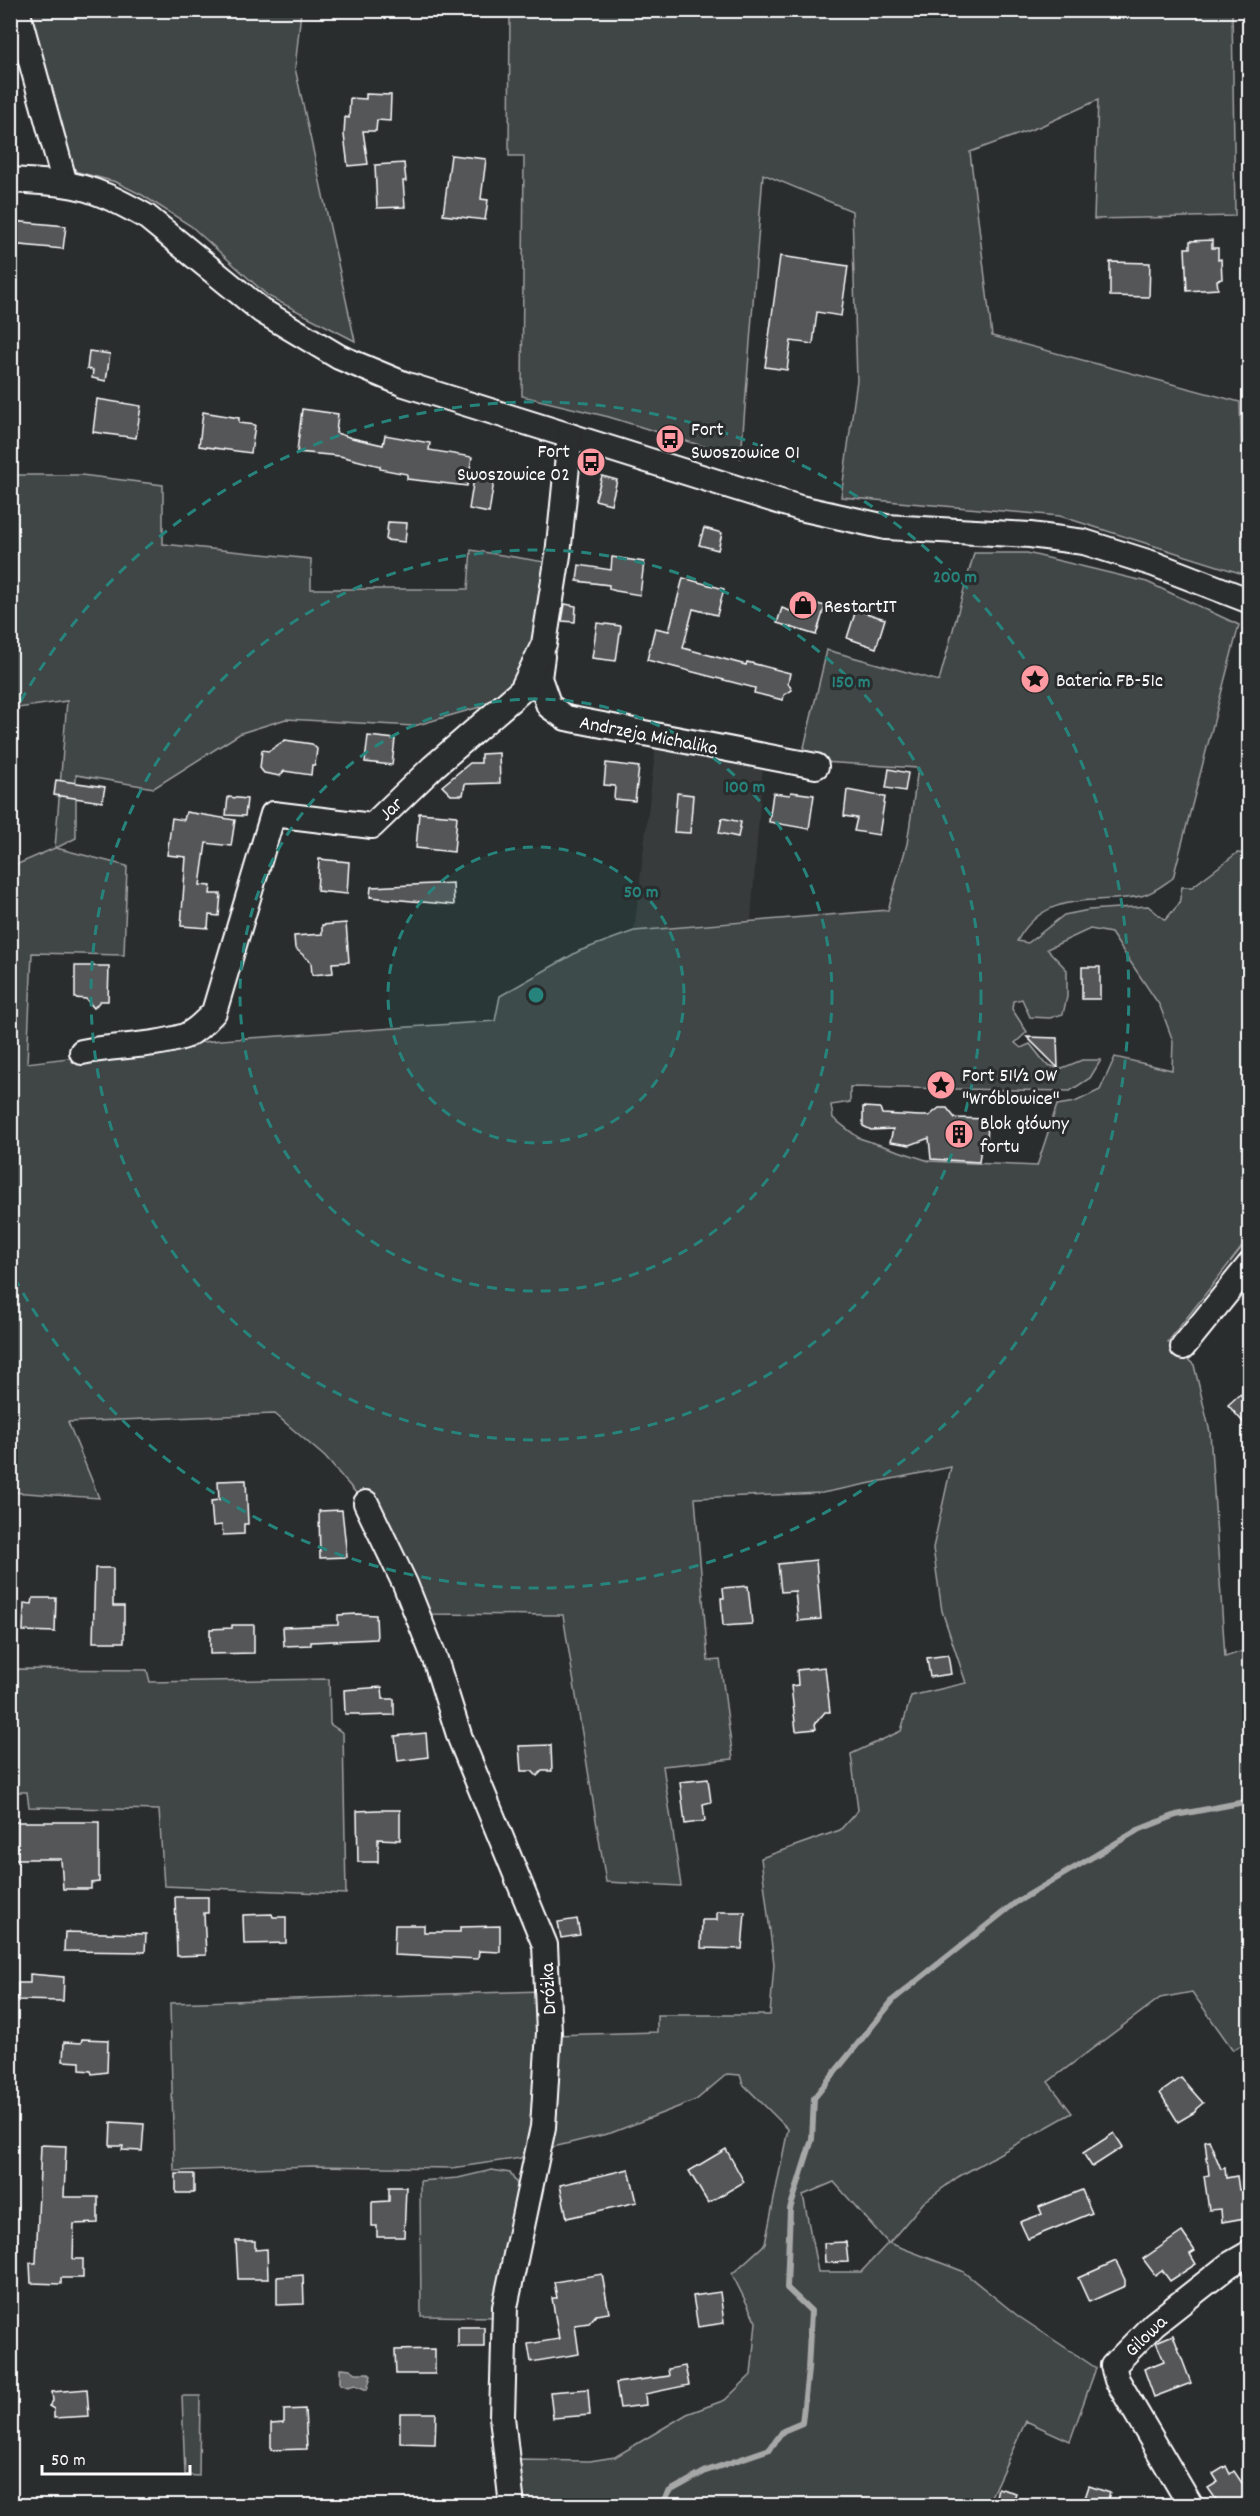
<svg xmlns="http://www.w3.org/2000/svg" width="1260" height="2516" font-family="Dekko,sans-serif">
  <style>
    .built { fill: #373a3b }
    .green { fill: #414445; stroke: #a0a2a2; stroke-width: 1.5; fill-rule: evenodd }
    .water { fill: #6a6c6d; stroke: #a6a7a7; stroke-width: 1.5 }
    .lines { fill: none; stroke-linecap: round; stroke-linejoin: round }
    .stream { stroke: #a6a7a7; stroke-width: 6 }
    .building { fill: #555758; stroke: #fff; stroke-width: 1.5 }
    .minor-casing { stroke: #fff; stroke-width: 28 }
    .minor { stroke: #2a2d2e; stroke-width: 24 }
    .ring { fill: none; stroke: #27847c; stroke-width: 3; stroke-dasharray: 10 8 }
    .labels { text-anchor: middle; stroke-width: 6; stroke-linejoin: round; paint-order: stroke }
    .poi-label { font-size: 20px; fill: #fff; stroke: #2a2d2e; text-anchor: start }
    .street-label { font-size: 20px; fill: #fff; stroke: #2a2d2e }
    .centre { fill: #27847c; stroke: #2a2d2e; stroke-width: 3 }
    .ring-label { font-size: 18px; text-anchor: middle; font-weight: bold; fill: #27847c; stroke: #2a2d2e; stroke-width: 6; stroke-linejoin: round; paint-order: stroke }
  </style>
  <rect width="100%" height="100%" fill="#2a2d2e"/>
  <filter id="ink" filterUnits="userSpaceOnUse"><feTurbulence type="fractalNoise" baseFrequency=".0167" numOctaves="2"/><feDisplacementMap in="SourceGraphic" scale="12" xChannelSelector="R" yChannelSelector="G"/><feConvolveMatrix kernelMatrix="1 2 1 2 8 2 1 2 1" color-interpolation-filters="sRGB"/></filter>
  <g filter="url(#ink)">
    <polygon class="built" points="656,744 763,764 751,920 634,931"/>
    <g class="green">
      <polygon points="24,11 301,11 295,68 355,341 268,296 191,226 142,195 116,182 70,170"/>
      <polygon points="510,11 1232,11 1235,216 1094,219 1098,100 1041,126 970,152 992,336 1240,402 1246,575 1060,516 841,497 857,380 852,211 763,174 741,458 609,417 522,396 524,156 509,156"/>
      <path d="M11,475H81L163,485V544L311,559V589H468L471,550L551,563L542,626L504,700L414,726L286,719L241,733L154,788L76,775V838L56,848L127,866L124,955L32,953L27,1063L221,1040L495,1021L500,996L579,951L634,931L888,910L907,844L918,768L822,762L802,756L827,650L939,681L974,553H1027L1147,582L1239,625L1173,878C1164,884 1152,894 1141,896C1092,905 1046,889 1017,941L1028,943L1064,915L1089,910L1148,906L1165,920L1179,904L1182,887H1192L1237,853L1249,854V1238L1168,1342L1194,1365L1210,1432L1225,1657L1249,1649V2041L1233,2050L1192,1992L1160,1998L1048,2082L1072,2113L958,2177L924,2202L889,2243L962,2271L1018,2316L1096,2368L1070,2441L1026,2421L987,2505H518L516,2460L590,2461L615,2457L687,2414L725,2400L751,2375L756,2322L732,2274L765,2244L788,2129L743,2084L740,2075L727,2074L696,2100L611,2133L549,2148L553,2035L657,2032V2015H770L774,1964L761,1858L840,1830L858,1810L851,1754L901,1731L911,1696L966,1683L942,1611L933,1548L951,1467L822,1493L695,1498L708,1661L720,1660L733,1759L663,1766L681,1886L606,1882L563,1615L420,1614L363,1501L325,1457L275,1414L68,1422L99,1498L11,1492V867L55,848L67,701L11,709ZM1090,929L1111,933L1160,1006L1173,1041L1172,1070L1115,1057L1100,1090L1075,1102L1057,1105L1037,1166L929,1161L859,1138L833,1118L831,1105L850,1102V1087L1070,1091L1090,1078L1101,1060H1082L1060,1069L1046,1064L1030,1044L1021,1048L1015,1043L1027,1032L1012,1009L1013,1001L1022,999L1030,1017L1050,1018L1063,1014L1067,997V970L1047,949ZM834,2182L888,2243L861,2272H818L803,2195Z"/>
      <polygon points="11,1669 147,1670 150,1682 329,1679 330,1724 343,1733 346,1894 164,1886 159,1810 29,1807 27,1792 11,1792"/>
      <polygon points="542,1991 531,2144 521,2158 452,2168 313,2166 174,2171 170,2003"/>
      <polygon points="492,2170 510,2173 522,2192 497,2317 421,2316 420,2181 458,2178"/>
      <polygon points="182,2396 200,2396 199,2476 185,2475"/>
    </g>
    <polygon class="water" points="343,2368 350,2369 356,2373 368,2373 371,2376 367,2390 355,2385 348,2387 340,2384 340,2369"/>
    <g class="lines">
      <polyline class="stream" points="659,2506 670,2491 706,2471 770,2449 783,2431 802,2423 808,2370 811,2311 787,2288 790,2209 812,2139 814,2098 894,1999 1015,1903 1138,1830 1176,1815 1250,1801"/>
    </g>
    <g class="building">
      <polygon points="366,94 391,95 390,121 377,120 376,131 363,131 368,164 348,166 344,135 345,117 349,118 350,98 366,99"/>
      <polygon points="451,155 486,159 481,199 488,200 485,220 443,215"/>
      <polygon points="404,163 406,181 403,181 405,207 377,208 375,165"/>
      <polygon points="12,221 66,226 63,249 10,244"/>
      <polygon points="1212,240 1212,248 1218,248 1218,260 1221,259 1222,279 1217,280 1218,289 1187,291 1185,248 1190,248 1190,241"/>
      <polygon points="780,256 848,266 841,316 817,312 813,344 791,341 787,370 765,367"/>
      <polygon points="1110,262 1150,263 1149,297 1110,296"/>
      <polygon points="89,351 110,354 106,381 92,378 93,370 87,369"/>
      <polygon points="97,399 141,406 136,438 93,432"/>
      <polygon points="302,409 338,414 336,433 352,438 383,445 385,435 430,443 429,450 472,457 467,486 407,479 407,474 380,469 380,466 340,456 297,452"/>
      <polygon points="203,412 239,418 239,423 255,425 251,453 199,446"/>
      <polygon points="602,476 617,480 611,504 595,500"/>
      <polygon points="474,478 494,481 489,513 469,509"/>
      <polygon points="388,522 407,523 405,542 386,540"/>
      <polygon points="704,528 722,533 718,550 699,545"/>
      <polygon points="612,557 644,562 640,595 616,591 609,589 609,585 577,581 579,565 611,570"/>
      <polygon points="683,578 724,589 717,615 693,609 683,648 746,665 747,662 790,673 788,683 792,690 784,695 783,700 754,693 755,688 647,660 655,628 669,631"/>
      <polygon points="794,598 825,606 816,635 777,623 782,608 790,611"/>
      <polygon points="565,604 576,606 575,622 562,621"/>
      <polygon points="856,610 885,619 876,648 847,638"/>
      <polygon points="597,623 621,626 616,661 592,658"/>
      <polygon points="368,736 395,739 392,765 365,762"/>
      <polygon points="285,740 312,744 317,749 315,765 312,765 311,775 284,771 280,776 264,773 260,768 262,750 269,751"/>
      <polygon points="499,753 500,783 465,784 463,795 451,795 442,786 470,763 481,763 481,754"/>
      <polygon points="606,763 639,767 635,801 614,799 615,786 604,785"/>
      <polygon points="889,769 908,773 905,791 886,788"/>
      <polygon points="56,780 105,787 102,802 54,795"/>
      <polygon points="847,790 885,797 879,835 854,831 857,818 844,816"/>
      <polygon points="791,792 814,795 809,829 769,822 773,793 790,795"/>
      <polygon points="677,793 693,795 690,833 674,832"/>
      <polygon points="228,797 247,799 245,816 226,815"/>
      <polygon points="186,812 235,820 231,846 206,843 200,885 211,886 210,894 221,894 219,916 209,915 208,928 181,926 186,857 167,855 172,818 184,820"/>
      <polygon points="419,813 457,816 454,852 416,848"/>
      <polygon points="722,818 741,822 738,837 719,833"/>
      <polygon points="319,859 349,862 347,894 317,891"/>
      <polygon points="453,883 454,905 370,897 371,887"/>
      <polygon points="346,923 349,962 332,963 333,973 312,975 311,962 295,948 294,936 322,934 322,925"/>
      <polygon points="75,966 109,966 108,1001 100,1001 94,1008 86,999 75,998"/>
      <rect x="1082" y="967" width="18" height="32"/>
      <polygon points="1027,1037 1057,1038 1058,1068"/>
      <polygon points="863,1107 880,1108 882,1114 920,1116 929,1116 939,1108 947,1108 955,1118 988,1119 987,1147 981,1147 979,1162 931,1159 929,1138 910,1145 890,1142 893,1129 871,1130 863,1126"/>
      <polygon points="1240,1394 1250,1405 1250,1430 1228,1405"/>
      <polygon points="246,1480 248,1524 244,1524 244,1534 223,1535 222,1525 213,1526 211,1501 219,1500 218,1481"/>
      <polygon points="342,1510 347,1557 320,1558 319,1511"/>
      <polygon points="816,1560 821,1619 798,1621 795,1591 781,1592 778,1564"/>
      <polygon points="95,1568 113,1568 113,1606 124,1606 124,1642 93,1642"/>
      <polygon points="748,1586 752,1624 723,1626 721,1598 724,1598 723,1588"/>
      <polygon points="33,1598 56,1598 55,1632 23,1631 24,1603 32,1604"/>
      <polygon points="357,1614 376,1615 377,1639 311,1642 311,1645 284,1646 283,1627 338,1625 338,1615"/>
      <polygon points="232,1625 254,1625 254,1653 210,1654 210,1629 232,1628"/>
      <polygon points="948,1655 951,1674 930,1677 927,1658"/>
      <polygon points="825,1667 830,1712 825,1712 815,1724 816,1729 796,1731 791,1686 798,1685 797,1670"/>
      <polygon points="382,1687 383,1699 394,1699 394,1715 360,1716 359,1714 345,1714 344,1690"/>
      <polygon points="426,1733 428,1757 398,1761 395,1736"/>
      <polygon points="551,1745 552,1771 542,1771 537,1776 532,1771 521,1771 519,1746"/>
      <polygon points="708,1779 711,1802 703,1804 705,1821 685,1824 680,1782"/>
      <polygon points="377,1810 400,1810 400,1840 378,1839 378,1862 358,1862 357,1811"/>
      <polygon points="10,1822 99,1822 99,1882 91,1883 91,1889 63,1889 61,1859 10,1859"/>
      <polygon points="175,1897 208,1897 208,1913 204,1913 206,1955 177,1956"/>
      <polygon points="717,1912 745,1912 742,1949 701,1948 702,1920 717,1920"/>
      <polygon points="272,1914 273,1917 286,1917 286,1943 244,1944 243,1915"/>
      <polygon points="577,1919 580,1935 561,1938 558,1922"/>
      <polygon points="395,1925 424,1925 424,1932 460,1932 460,1927 500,1926 500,1952 479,1951 478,1959 394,1955"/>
      <polygon points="65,1932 146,1934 145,1952 64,1951"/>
      <polygon points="30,1974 64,1977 63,2001 18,2000 18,1983 30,1983"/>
      <polygon points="82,2039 108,2040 107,2072 92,2074 91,2071 80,2070 80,2062 63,2061 64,2042 81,2043"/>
      <polygon points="1181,2078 1203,2103 1196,2109 1195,2112 1178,2122 1160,2093"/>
      <polygon points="111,2122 144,2124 142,2151 122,2150 123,2146 110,2146"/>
      <polygon points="1114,2133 1123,2147 1092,2167 1083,2153"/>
      <polygon points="1209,2140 1221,2169 1225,2168 1226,2178 1237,2176 1239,2190 1250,2189 1250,2217 1222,2222 1221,2209 1209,2210 1204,2176 1209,2175 1205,2141"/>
      <polygon points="41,2145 66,2146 64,2197 98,2197 98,2223 74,2224 73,2259 83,2259 83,2278 61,2278 61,2284 31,2283 30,2263 36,2263"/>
      <polygon points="726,2149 744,2182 708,2203 689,2171"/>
      <polygon points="629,2169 637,2202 567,2218 560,2185"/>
      <rect x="176" y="2174" width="18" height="19"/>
      <polygon points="389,2187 406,2187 404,2237 377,2237 377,2226 372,2226 372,2202 389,2201"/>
      <polygon points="1082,2190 1092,2213 1028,2239 1020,2222 1042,2214 1039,2207"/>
      <polygon points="1182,2232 1195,2251 1190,2254 1196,2264 1170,2281 1162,2270 1155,2275 1143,2259"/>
      <polygon points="236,2241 255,2241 255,2250 267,2249 268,2279 238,2279"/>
      <polygon points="846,2242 848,2262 825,2263 824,2243"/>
      <polygon points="1116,2261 1125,2280 1125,2286 1089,2302 1078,2278"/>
      <polygon points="602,2274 609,2313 596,2315 589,2323 575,2325 579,2354 531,2362 528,2344 559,2339 552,2298 557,2298 554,2282"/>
      <polygon points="303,2275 304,2304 277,2305 277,2277"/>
      <polygon points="720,2292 724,2323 698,2327 693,2296"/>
      <rect x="458" y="2327" width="26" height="20"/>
      <polygon points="1173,2335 1191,2383 1154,2397 1144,2369 1164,2361 1156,2342"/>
      <polygon points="435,2349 435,2374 396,2374 395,2350"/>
      <polygon points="685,2366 689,2385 645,2394 646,2405 620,2408 616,2383 669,2376 668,2369"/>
      <polygon points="87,2389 89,2416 54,2418 54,2409 49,2406 53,2401 52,2392"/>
      <polygon points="588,2389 590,2415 553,2418 550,2392"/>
      <polygon points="305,2409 307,2449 271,2450 271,2424 284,2423 284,2410"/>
      <polygon points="400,2413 436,2413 435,2444 400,2443"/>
      <polygon points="1226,2466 1230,2474 1234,2471 1242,2483 1250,2478 1250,2499 1239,2505 1220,2505 1208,2488 1218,2482 1213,2474"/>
      <polygon points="1089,2486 1110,2493 1106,2505 1084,2501"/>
      <polygon points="998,2488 1016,2493 1012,2505 994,2505"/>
    </g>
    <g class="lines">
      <g class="minor-casing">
        <g id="minor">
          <polyline points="17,10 65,184"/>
          <path d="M10,180C28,181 46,182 63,184C93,187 122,203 147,217L262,311L339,357L404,384L800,508L886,527L1030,535L1084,542L1154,564L1250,601"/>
          <polyline points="542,656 539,678 549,706 566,718 816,766"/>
          <path d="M82,1052C115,1045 152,1047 185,1036C196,1031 206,1021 214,1012L273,814L372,826L433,767L522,690L544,644L558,555L570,436"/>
          <polyline points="1183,1347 1250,1264"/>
          <polyline points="366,1503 405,1584 435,1659 460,1738 545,1945 549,2032 543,2127 505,2307 502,2417 512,2506"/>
          <polyline points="1191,2506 1117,2380 1113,2366 1154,2324 1229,2265 1250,2253"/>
        </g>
      </g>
      <use href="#minor" class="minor"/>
    </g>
  </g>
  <circle cx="536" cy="995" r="148" fill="#27847c" fill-opacity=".12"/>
  <g class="ring">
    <circle cx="536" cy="995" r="148"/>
    <circle cx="536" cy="995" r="296"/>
    <circle cx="536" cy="995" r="445"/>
    <path d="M12 717A593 593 0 1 1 12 1273"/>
  </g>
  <defs>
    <g id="bus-disc" transform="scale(1.5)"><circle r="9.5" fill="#ff9aa2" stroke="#2a2d2e"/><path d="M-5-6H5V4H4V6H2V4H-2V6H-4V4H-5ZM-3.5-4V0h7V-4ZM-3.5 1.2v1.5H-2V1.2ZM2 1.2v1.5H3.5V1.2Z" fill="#111"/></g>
    <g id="shop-disc" transform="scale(1.5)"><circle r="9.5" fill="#ff9aa2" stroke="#2a2d2e"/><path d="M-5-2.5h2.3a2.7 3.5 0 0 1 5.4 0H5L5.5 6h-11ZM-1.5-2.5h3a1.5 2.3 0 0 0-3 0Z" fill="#111"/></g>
    <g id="sight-disc" transform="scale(1.5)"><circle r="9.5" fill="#ff9aa2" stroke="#2a2d2e"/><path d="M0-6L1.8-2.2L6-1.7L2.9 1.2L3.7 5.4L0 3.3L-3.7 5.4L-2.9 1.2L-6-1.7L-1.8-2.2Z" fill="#111"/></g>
    <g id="building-disc" transform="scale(1.5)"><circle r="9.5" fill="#ff9aa2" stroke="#2a2d2e"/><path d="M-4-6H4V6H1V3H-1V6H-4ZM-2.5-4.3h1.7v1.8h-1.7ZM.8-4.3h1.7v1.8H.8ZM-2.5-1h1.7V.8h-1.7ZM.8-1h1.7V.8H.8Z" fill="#111"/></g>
  </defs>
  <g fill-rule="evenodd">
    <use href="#bus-disc" x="670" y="439"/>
    <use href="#bus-disc" x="591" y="462"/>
    <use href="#shop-disc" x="803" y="605"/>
    <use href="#sight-disc" x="1035" y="679"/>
    <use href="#sight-disc" x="941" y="1085"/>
    <use href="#building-disc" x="959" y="1134"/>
  </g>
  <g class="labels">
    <g class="poi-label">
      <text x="691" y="435">Fort<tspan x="691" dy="23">Swoszowice 01</tspan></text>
      <text x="570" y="457" text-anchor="end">Fort<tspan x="570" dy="23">Swoszowice 02</tspan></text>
      <text x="824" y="612">RestartIT</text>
      <text x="1056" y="686">Bateria FB-51c</text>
      <text x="962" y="1081">Fort 51½ OW<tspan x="962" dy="23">"Wróblowice"</tspan></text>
      <text x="980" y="1129">Blok główny<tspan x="980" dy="23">fortu</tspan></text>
    </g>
    <g class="street-label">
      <text transform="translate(649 734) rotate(11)" y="7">Andrzeja Michalika</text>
      <text transform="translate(390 808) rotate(-44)" y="7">Jar</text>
      <text transform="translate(547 1989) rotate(-93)" y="7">Dróżka</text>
      <text transform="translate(1145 2335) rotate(-44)" y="7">Gilowa</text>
    </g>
  </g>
  <circle cx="536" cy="995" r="9" class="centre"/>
  <g class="ring-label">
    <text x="955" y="582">200 m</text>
    <text x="851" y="687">150 m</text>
    <text x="745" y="792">100 m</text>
    <text x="641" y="897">50 m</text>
  </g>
  <rect width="1260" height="2516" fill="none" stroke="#2a2d2e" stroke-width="36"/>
  <rect x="18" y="18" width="1224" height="2480" fill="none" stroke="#fff" stroke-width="2" filter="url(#ink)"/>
  <path d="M42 2465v9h148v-9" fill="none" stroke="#ffffff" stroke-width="3"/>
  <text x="51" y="2465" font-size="18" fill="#ffffff" stroke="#2a2d2e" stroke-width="4.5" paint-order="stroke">50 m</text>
</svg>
